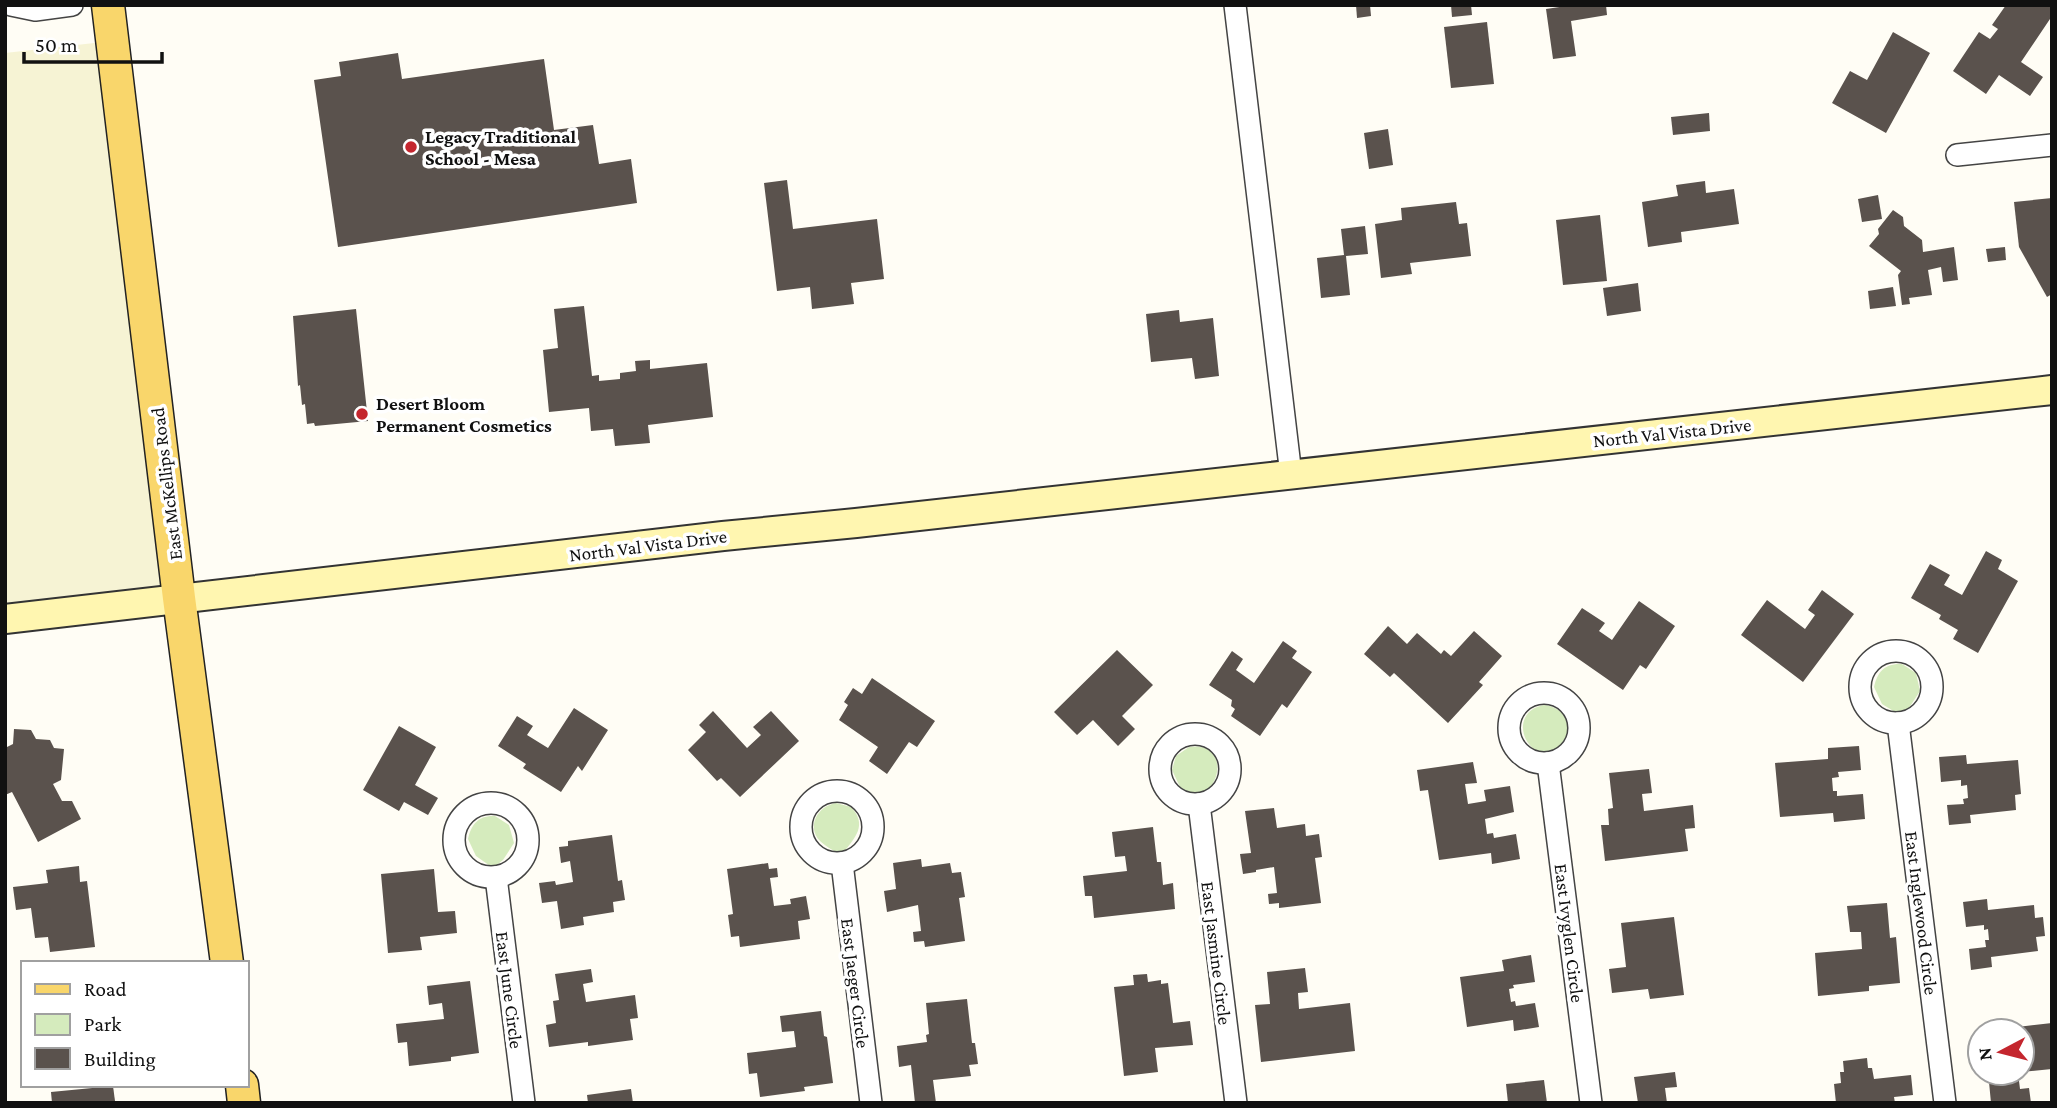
<svg xmlns="http://www.w3.org/2000/svg" width="2057" height="1108" font-family="'Crimson Pro',serif">
  <style>
    .farmland { fill: #f6f3d4 }
    .green { fill: #d5ebbd }
    .building { fill: #5a524d }
    .lines { fill: none; stroke-linecap: round; stroke-linejoin: round }
    .minor-casing { stroke: #444; stroke-width: 24 }
    .secondary-casing { stroke: #333; stroke-width: 32 }
    .primary-casing { stroke: #222; stroke-width: 35 }
    .minor { stroke: #fff; stroke-width: 21 }
    .secondary { stroke: #fff6b0; stroke-width: 28 }
    .primary { stroke: #f9d66b; stroke-width: 32 }
    .poi-dot { fill: #c4262e; stroke: #fff; stroke-width: 2.5 }
    .labels { text-anchor: middle; stroke-width: 7; stroke-linejoin: round; paint-order: stroke }
    .poi-label { font-size: 19px; font-weight: bold; fill: #111; stroke: #fff; text-anchor: start }
    .street-label { font-size: 19px; fill: #111; stroke: #fff }
  </style>
  <rect width="100%" height="100%" fill="#fffdf5"/>
  <polygon class="farmland" points="112,41 179,598 5,619 5,53"/>
  <g class="green">
    <path d="M1902,664L1916,673L1920,691L1909,708L1900,715L1882,704L1874,687C1877,672 1885,663 1902,664Z"/>
    <path d="M1544,705C1559,706 1575,721 1566,737C1562,744 1556,750 1550,755C1521,754 1510,711 1544,705Z"/>
    <path d="M1189,747C1226,741 1225,785 1197,798L1180,787L1172,770L1176,756Z"/>
    <path d="M836,803L851,807C868,825 855,838 843,853L839,854C833,850 825,846 820,841C806,826 818,806 836,803Z"/>
    <path d="M495,816L509,825L514,843L503,860L493,868L476,856L468,839C471,824 479,815 495,816Z"/>
  </g>
  <g class="building">
    <polygon points="1356,5 1370,5 1371,16 1357,18"/>
    <polygon points="1451,5 1471,5 1472,15 1452,17"/>
    <polygon points="1573,5 1606,5 1607,15 1571,21 1576,56 1553,59 1546,9"/>
    <polygon points="2006,5 2052,6 2052,16 2021,62 2043,77 2030,96 1999,75 1986,94 1953,71 1979,32 1990,39 1998,29 1992,25"/>
    <polygon points="1487,22 1494,84 1451,88 1444,27"/>
    <polygon points="1893,32 1930,53 1886,133 1832,103 1850,71 1867,80"/>
    <polygon points="398,53 402,79 544,59 554,130 593,125 599,164 631,159 637,203 338,247 314,80 341,76 339,62"/>
    <polygon points="1709,113 1710,131 1673,135 1671,117"/>
    <polygon points="1388,129 1393,165 1369,169 1364,133"/>
    <polygon points="787,180 793,229 877,219 884,279 851,283 854,304 812,309 810,287 777,291 764,183"/>
    <polygon points="1705,181 1706,193 1734,189 1739,224 1681,232 1682,242 1648,247 1642,202 1678,196 1676,185"/>
    <polygon points="1878,195 1882,219 1862,222 1858,199"/>
    <polygon points="2052,198 2052,294 2047,297 2019,247 2014,202"/>
    <polygon points="1456,202 1459,224 1467,223 1471,256 1410,263 1412,274 1381,278 1375,224 1402,220 1401,208"/>
    <polygon points="1893,210 1903,217 1904,226 1922,240 1923,252 1954,247 1958,280 1943,282 1941,267 1928,270 1932,295 1909,298 1910,304 1902,305 1898,275 1901,271 1869,246 1879,234 1878,229"/>
    <polygon points="1600,215 1607,281 1563,285 1556,220"/>
    <polygon points="1365,226 1368,254 1346,256 1350,295 1321,298 1317,258 1344,255 1341,229"/>
    <polygon points="2005,247 2006,260 1988,262 1986,249"/>
    <polygon points="1638,283 1641,311 1607,316 1603,288"/>
    <polygon points="1893,287 1896,306 1870,309 1868,291"/>
    <polygon points="584,306 592,376 599,375 599,381 620,379 620,373 636,371 635,361 650,360 650,369 707,363 713,417 648,425 650,443 615,446 613,429 591,431 589,408 549,412 543,350 558,348 554,309"/>
    <polygon points="356,309 368,421 315,426 314,423 307,424 305,404 302,405 300,385 298,386 293,316"/>
    <polygon points="1179,310 1180,322 1213,318 1219,376 1195,379 1192,358 1151,362 1146,314"/>
    <polygon points="1986,551 2002,560 1998,569 2018,581 1978,653 1953,639 1958,630 1939,619 1941,615 1911,598 1930,564 1950,575 1944,585 1962,595"/>
    <polygon points="1822,590 1854,614 1803,682 1741,635 1767,600 1805,629 1815,615 1808,610"/>
    <polygon points="1639,601 1675,626 1646,669 1640,665 1623,690 1557,644 1582,608 1605,623 1599,631 1612,640"/>
    <polygon points="1388,626 1407,644 1417,633 1441,654 1444,650 1451,656 1474,631 1502,656 1479,682 1483,685 1448,723 1394,673 1390,677 1364,654"/>
    <polygon points="1283,641 1297,651 1292,658 1312,672 1287,708 1282,704 1260,736 1231,716 1235,709 1231,706 1232,700 1209,685 1232,651 1243,659 1236,670 1254,683"/>
    <polygon points="1117,650 1153,685 1122,716 1135,729 1118,746 1093,720 1077,735 1054,712"/>
    <polygon points="872,678 935,721 917,747 909,742 887,774 869,761 878,747 839,720 848,705 844,702 853,688 862,694"/>
    <polygon points="574,708 608,730 582,771 578,766 561,792 523,768 526,764 498,746 517,716 533,726 527,735 548,748"/>
    <polygon points="713,711 747,748 761,735 753,727 771,711 799,741 740,797 721,778 717,781 688,750 706,732 699,725"/>
    <polygon points="399,726 436,747 415,785 438,798 428,815 404,802 399,811 363,790"/>
    <polygon points="14,729 31,730 36,739 50,740 54,748 64,749 61,780 53,784 62,801 72,801 81,819 38,842 12,792 5,795 5,748 13,744"/>
    <polygon points="1859,746 1861,770 1838,772 1839,777 1832,778 1833,791 1837,791 1837,796 1863,794 1865,819 1834,822 1833,813 1780,817 1775,763 1828,759 1828,748"/>
    <polygon points="1966,755 1967,764 2018,760 2021,794 2015,795 2016,810 1970,815 1971,823 1949,825 1947,805 1964,804 1963,799 1968,798 1967,785 1961,786 1961,780 1941,782 1939,757"/>
    <polygon points="1473,762 1477,783 1465,784 1468,804 1486,801 1484,790 1510,786 1514,812 1485,819 1487,834 1493,833 1494,838 1516,834 1520,859 1492,864 1491,853 1439,860 1428,790 1420,791 1417,770"/>
    <polygon points="1649,769 1652,793 1642,794 1644,811 1693,805 1695,828 1685,829 1688,851 1605,861 1601,825 1609,825 1608,809 1613,808 1609,773"/>
    <polygon points="1274,808 1277,828 1305,824 1306,836 1319,834 1322,857 1315,858 1321,903 1279,908 1279,903 1269,904 1268,894 1277,893 1274,867 1256,870 1256,872 1243,874 1240,854 1251,853 1245,811"/>
    <polygon points="1153,827 1157,862 1161,862 1163,885 1173,883 1175,909 1094,918 1092,896 1085,896 1083,876 1127,871 1125,856 1115,857 1112,832"/>
    <polygon points="612,835 618,881 622,880 625,900 613,902 614,912 583,917 584,925 561,929 557,901 542,903 539,883 555,881 556,885 573,882 570,861 561,863 559,847 568,846 568,841"/>
    <polygon points="921,859 922,867 950,863 952,873 961,872 965,897 959,898 965,941 925,947 924,941 914,942 913,932 921,931 918,905 887,912 884,891 896,889 893,863"/>
    <polygon points="768,863 769,869 777,868 778,877 770,878 774,906 791,904 790,899 806,896 810,919 798,921 800,939 740,947 739,936 731,937 728,915 733,914 727,869"/>
    <polygon points="79,866 80,882 87,881 95,947 50,952 48,937 35,938 31,908 16,910 13,887 48,883 46,870"/>
    <polygon points="434,869 438,912 455,911 457,933 420,937 422,950 388,953 381,874"/>
    <polygon points="1987,899 1988,910 2034,905 2035,918 2043,917 2045,936 2036,937 2038,951 1991,957 1992,967 1971,970 1969,949 1986,947 1985,940 1989,940 1988,929 1984,930 1984,925 1966,927 1963,902"/>
    <polygon points="1887,903 1890,938 1896,937 1900,983 1869,986 1869,991 1818,996 1815,953 1862,949 1861,932 1850,932 1847,906"/>
    <polygon points="1674,917 1684,995 1650,999 1648,989 1612,993 1609,969 1626,967 1621,923"/>
    <polygon points="1531,955 1535,982 1513,985 1514,988 1509,989 1511,1002 1515,1001 1516,1006 1535,1003 1539,1027 1514,1031 1513,1020 1467,1027 1460,977 1504,971 1502,960"/>
    <polygon points="1305,968 1308,992 1298,993 1299,1009 1350,1003 1355,1051 1261,1062 1255,1005 1270,1004 1267,972"/>
    <polygon points="591,969 593,982 583,984 586,1002 635,995 638,1018 630,1019 633,1040 588,1046 588,1042 549,1047 546,1025 556,1023 553,1001 559,1000 555,974"/>
    <polygon points="1147,974 1148,982 1161,980 1161,984 1168,983 1173,1023 1190,1021 1193,1045 1155,1048 1158,1072 1124,1076 1114,987 1134,985 1133,975"/>
    <polygon points="470,981 479,1053 451,1057 451,1061 409,1066 407,1042 398,1043 396,1024 444,1019 442,1003 429,1005 427,986"/>
    <polygon points="967,999 972,1043 975,1043 978,1064 969,1065 971,1076 933,1080 936,1103 915,1103 911,1065 899,1067 897,1046 927,1042 926,1035 929,1034 926,1003"/>
    <polygon points="821,1011 824,1036 827,1037 833,1083 804,1087 805,1091 760,1097 757,1073 749,1074 747,1053 796,1047 794,1031 782,1032 780,1016"/>
    <polygon points="2052,1023 2052,1069 2022,1072 2022,1031 2009,1031 2009,1028"/>
    <polygon points="1980,1036 1980,1057 1974,1058 1972,1037"/>
    <polygon points="1867,1058 1868,1068 1872,1068 1874,1079 1911,1075 1913,1095 1894,1097 1895,1103 1836,1103 1834,1084 1841,1083 1840,1072 1844,1072 1843,1061"/>
    <polygon points="1675,1072 1677,1087 1665,1088 1667,1103 1638,1103 1634,1077"/>
    <polygon points="1984,1073 2018,1073 2020,1089 2029,1088 2031,1103 1991,1103 1989,1082 1985,1081"/>
    <polygon points="1544,1080 1547,1103 1508,1103 1506,1084"/>
    <polygon points="113,1086 115,1101 109,1103 52,1103 51,1092"/>
    <polygon points="631,1089 633,1103 588,1103 587,1095"/>
  </g>
  <g class="lines">
    <g class="minor-casing">
      <g id="minor">
        <polyline points="11,5 35,10 72,5"/>
        <polyline points="1235,5 1291,475"/>
        <polyline points="1957,155 2052,145"/>
        <circle cx="1896" cy="687" r="36"/>
        <circle cx="1544" cy="728" r="35"/>
        <polyline points="1898,723 1945,1103"/>
        <circle cx="1195" cy="769" r="35"/>
        <polyline points="1548,763 1591,1103"/>
        <circle cx="837" cy="827" r="36"/>
        <circle cx="491" cy="840" r="37"/>
        <polyline points="1199,804 1236,1103"/>
        <polyline points="842,863 871,1103"/>
        <polyline points="496,877 524,1103"/>
      </g>
    </g>
    <g class="secondary-casing">
      <polyline id="secondary" points="5,619 723,536 856,523 2052,390"/>
    </g>
    <g class="primary-casing">
      <g id="primary">
        <polyline points="108,5 179,598 227,963"/>
        <polyline points="242,1085 244,1103"/>
      </g>
    </g>
    <use href="#minor" class="minor"/>
    <use href="#secondary" class="secondary"/>
    <use href="#primary" class="primary"/>
  </g>
  <g class="poi-dot">
    <circle cx="411" cy="147" r="7"/>
    <circle cx="362" cy="414" r="7"/>
  </g>
  <g class="labels">
    <g class="poi-label">
      <text x="425" y="143">Legacy Traditional<tspan x="425" dy="22">School - Mesa</tspan></text>
      <text x="376" y="410">Desert Bloom<tspan x="376" dy="22">Permanent Cosmetics</tspan></text>
    </g>
    <g class="street-label">
      <text transform="translate(1672 432) rotate(-6)" y="7">North Val Vista Drive</text>
      <text transform="translate(166 484) rotate(-97)" y="7">East McKellips Road</text>
      <text transform="translate(648 545) rotate(-7)" y="7">North Val Vista Drive</text>
      <text transform="translate(1922 913) rotate(83)" y="7">East Inglewood Circle</text>
      <text transform="translate(1570 933) rotate(83)" y="7">East Ivyglen Circle</text>
      <text transform="translate(1217 953) rotate(83)" y="7">East Jasmine Circle</text>
      <text transform="translate(856 983) rotate(83)" y="7">East Jaeger Circle</text>
      <text transform="translate(510 990) rotate(83)" y="7">East June Circle</text>
    </g>
  </g>
  <rect width="2057" height="1108" fill="none" stroke="#111111" stroke-width="14"/>
  <rect x="21" y="961" width="228" height="126" fill="#ffffff" stroke="#a0a0a0" stroke-width="2"/>
  <rect x="35" y="984" width="35" height="10" fill="#f9d66b" stroke="#a0a0a0" stroke-width="2"/>
  <text x="84" y="996" font-size="21" fill="#111111">Road</text>
  <rect x="35" y="1014" width="35" height="21" fill="#d5ebbd" stroke="#a0a0a0" stroke-width="2"/>
  <text x="84" y="1031" font-size="21" fill="#111111">Park</text>
  <rect x="35" y="1048" width="35" height="21" fill="#5a524d" stroke="#a0a0a0" stroke-width="2"/>
  <text x="84" y="1066" font-size="21" fill="#111111">Building</text>
  <g transform="translate(2001 1052) rotate(263)"><circle r="33" fill="#ffffff" stroke="#a0a0a0" stroke-width="2"/>
  <path d="M0-5L12 26L0 18L-12 26Z" fill="#c4262e"/>
  <text y="-10" font-size="19" font-weight="bold" text-anchor="middle" fill="#111111">N</text>
  </g>
  <path d="M24 52v10h138v-10" fill="none" stroke="#111111" stroke-width="3.5"/>
  <text x="35" y="52" font-size="21" fill="#111111" stroke="#ffffff" stroke-width="5" paint-order="stroke">50 m</text>
</svg>
